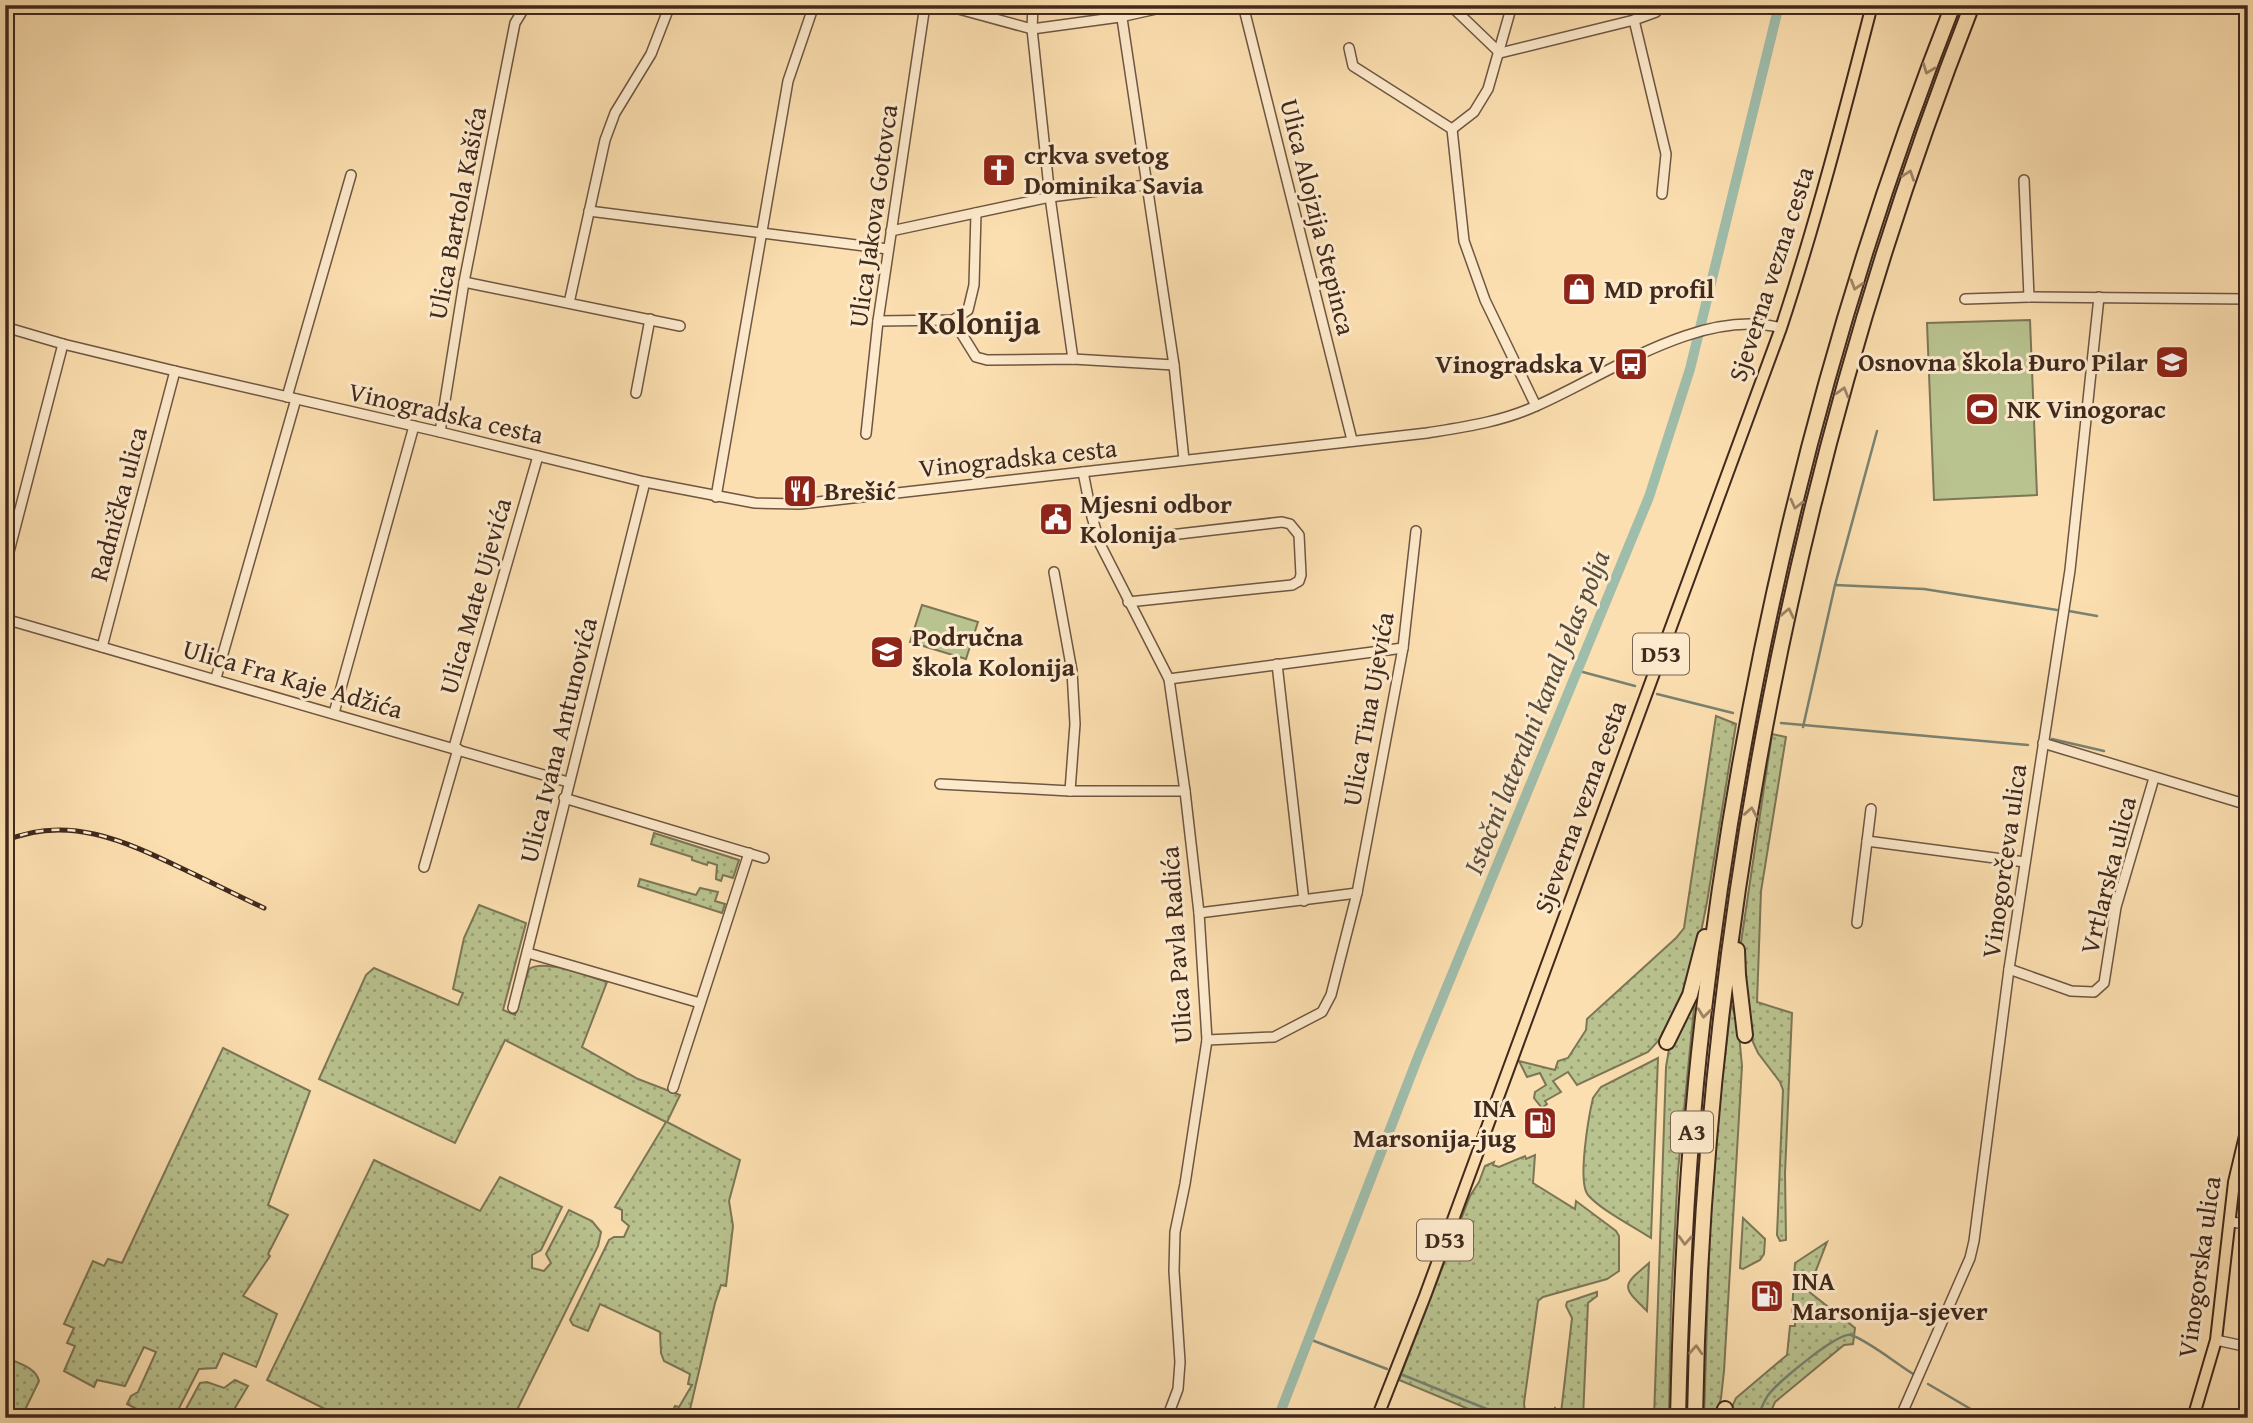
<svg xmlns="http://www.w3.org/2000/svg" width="2253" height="1423" font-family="'Gentium Book Plus',serif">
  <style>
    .grass { fill: url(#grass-dots); stroke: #7c7656; stroke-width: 2 }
    .pitch { fill: #b9c38f; stroke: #7c7656; stroke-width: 2 }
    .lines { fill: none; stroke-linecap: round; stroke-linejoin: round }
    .stream { stroke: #798272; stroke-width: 2.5 }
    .canal { stroke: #9fbdab; stroke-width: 10 }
    .minor-casing { stroke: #6f5642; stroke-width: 12 }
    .major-casing { stroke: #40291d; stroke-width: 14 }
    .highway-casing { stroke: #40291d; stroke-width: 18 }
    .minor { stroke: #fdeacc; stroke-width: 9 }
    .major { stroke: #fcdfb0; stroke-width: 10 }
    .highway { stroke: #fcdfb0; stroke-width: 14 }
    .rail-casing { stroke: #40291d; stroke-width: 5 }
    .rail { stroke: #fdeacc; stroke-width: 2.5; stroke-dasharray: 8; stroke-linecap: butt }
    .oneway { stroke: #9e8466 }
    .labels { text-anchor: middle; stroke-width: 6; stroke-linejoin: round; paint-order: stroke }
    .shield { fill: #fdeacc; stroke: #796352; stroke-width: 2 }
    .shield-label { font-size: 24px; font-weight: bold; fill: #40291d }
    .poi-label { font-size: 26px; font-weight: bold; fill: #40291d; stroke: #fdeacc; text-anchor: start }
    .street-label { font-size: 26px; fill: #40291d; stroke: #fdeacc }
    .water-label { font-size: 28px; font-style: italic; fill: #584e40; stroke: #fdeacc }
    .district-label { font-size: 33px; font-weight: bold; fill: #40291d; stroke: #fdeacc }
  </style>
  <defs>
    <pattern id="grass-dots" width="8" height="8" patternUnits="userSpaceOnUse" patternTransform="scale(1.75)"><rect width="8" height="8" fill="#b9c38f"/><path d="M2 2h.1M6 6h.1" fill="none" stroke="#989e74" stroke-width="1.8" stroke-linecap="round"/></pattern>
  </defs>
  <rect width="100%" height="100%" fill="#fcdfb0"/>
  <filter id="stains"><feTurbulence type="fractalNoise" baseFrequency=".00286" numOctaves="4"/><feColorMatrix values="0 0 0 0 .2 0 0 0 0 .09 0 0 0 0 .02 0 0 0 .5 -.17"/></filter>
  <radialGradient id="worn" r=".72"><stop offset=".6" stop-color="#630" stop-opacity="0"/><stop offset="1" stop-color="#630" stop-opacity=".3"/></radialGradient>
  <g class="grass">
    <polygon points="1716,716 1736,724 1707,902 1695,962 1685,994 1661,1038 1648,1052 1577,1085 1568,1072 1553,1081 1561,1092 1545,1101 1547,1104 1542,1108 1534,1098 1535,1092 1546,1085 1540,1073 1527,1077 1519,1061 1555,1070 1558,1061 1568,1058 1586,1030 1587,1019 1676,938 1684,928"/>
    <polygon points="1772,734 1786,737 1761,891 1757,1002 1792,1013 1785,1173 1786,1240 1780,1241 1777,1235 1783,1090 1780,1082 1758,1053 1752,1040 1746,1019 1740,949"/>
    <polygon points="654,833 739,860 733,878 723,875 721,881 716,879 717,865 708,862 707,865 692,860 692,857 651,844"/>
    <polygon points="640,879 696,895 700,888 718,892 715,901 725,904 722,913 638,886"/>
    <path d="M479,905L526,923L503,1010L515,1015L529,969C545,958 589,977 607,982L582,1047L638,1079L680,1095L667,1122L740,1160L729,1201L733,1226L726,1286L721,1285L715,1303L688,1418H669L675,1406L679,1407L692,1385L688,1384L690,1374L664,1361L661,1353L660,1332L600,1304L588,1331L573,1325L570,1320L609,1240L614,1237H624L629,1226L622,1220V1210L615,1207L666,1122L505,1040L455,1143L319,1079L366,975L374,968L458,1005L463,993L453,989L464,938Z"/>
    <polygon points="1695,998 1678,1171 1671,1303 1669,1418 1654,1418 1666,1067 1669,1049"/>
    <polygon points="1731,1004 1738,1024 1742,1066 1724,1371 1721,1398 1715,1418 1704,1418 1710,1225 1720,1100"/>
    <polygon points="223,1048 310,1091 268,1205 288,1215 268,1254 270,1256 243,1296 277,1314 256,1367 223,1353 216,1368 199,1369 174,1418 154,1418 127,1404 131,1396 138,1392 156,1352 144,1347 125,1386 97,1380 94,1387 64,1371 75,1346 67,1343 74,1328 64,1324 93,1261 104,1266 108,1259 122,1263"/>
    <path d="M1658,1058L1651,1238C1633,1226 1602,1211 1588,1195C1577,1182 1589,1115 1593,1098L1601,1087Z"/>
    <polygon points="1535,1155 1533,1183 1575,1209 1576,1201 1616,1231 1619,1236 1619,1271 1607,1279 1543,1297 1538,1301 1524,1403 1525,1412 1536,1418 1490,1418 1399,1380 1470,1196 1479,1182 1485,1166 1494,1162 1493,1165 1499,1167 1525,1156 1526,1159"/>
    <polygon points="374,1160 480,1211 500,1177 562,1207 541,1250 532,1255 532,1268 544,1271 551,1263 546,1254 569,1210 592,1221 601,1232 598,1246 513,1418 343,1418 267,1380"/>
    <polygon points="1743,1218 1765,1239 1764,1254 1760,1260 1743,1269 1740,1268"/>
    <polygon points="1827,1242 1808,1291 1855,1328 1853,1344 1844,1345 1775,1402 1768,1418 1727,1418 1736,1398 1787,1355 1790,1326 1795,1326 1795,1322 1803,1321 1803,1318 1796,1318 1796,1312 1792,1312 1795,1263"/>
    <path d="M1649,1263L1647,1311C1621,1286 1622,1286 1649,1263Z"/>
    <polygon points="1597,1292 1597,1296 1588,1303 1583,1418 1561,1418 1554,1413 1555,1408 1561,1413 1572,1318 1566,1306 1567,1302"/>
    <path d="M5,1357C17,1363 36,1367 39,1381L21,1418H5Z"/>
    <polygon points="235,1380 248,1386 229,1418 181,1418 200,1383 207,1382 224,1388"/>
  </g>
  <g class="pitch">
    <polygon points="2030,320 2037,495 1934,500 1927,323"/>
    <polygon points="922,605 978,622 966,659 910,642"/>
  </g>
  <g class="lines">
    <g class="stream">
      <polyline points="1835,585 1924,589 2057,610"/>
      <polyline points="2069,611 2097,616"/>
      <polyline points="1579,671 1635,686"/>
      <polyline points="1657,694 1733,713"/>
      <polyline points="1781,723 2028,745"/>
      <polyline points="1803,727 1835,585 1877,431"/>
      <polyline points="2052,739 2104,751"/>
      <polyline points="1309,1339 1387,1369"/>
      <polyline points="1403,1375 1509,1418"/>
      <polyline points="1928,1384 1986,1418"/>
      <path d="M1757,1418C1761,1410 1764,1400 1769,1394C1778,1382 1838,1332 1851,1335C1869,1341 1898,1365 1915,1375"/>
    </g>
    <polyline class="canal" points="1278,1418 1418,1057 1649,497 1690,369 1779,5"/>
    <g class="minor-casing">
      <g id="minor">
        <polyline points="944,5 1032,29 1120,17 1174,5"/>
        <polyline points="1033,5 1032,29 1050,197 1073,359"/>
        <polyline points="1120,5 1174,365 1184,460"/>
        <polyline points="1243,5 1352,440"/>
        <polyline points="1450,5 1500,53 1634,20 1656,12 1658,5"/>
        <polyline points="1634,20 1666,154 1662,194"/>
        <polyline points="1349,48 1353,66 1452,129 1464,241 1485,300 1536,406"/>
        <polyline points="1452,129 1474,112 1488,89 1512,5"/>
        <polyline points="2024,180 2029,297"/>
        <polyline points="589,211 888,249"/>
        <polyline points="891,231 1050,197 1146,185"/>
        <polyline points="464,282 680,326"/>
        <polyline points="1965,299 2029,297 2248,299"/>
        <polyline points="569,303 605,140 615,113 651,54 670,5"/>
        <polyline points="953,320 976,357 987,360 1073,359 1174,365"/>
        <polyline points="878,321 953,320 968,310 974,285 976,213"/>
        <path d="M5,327L63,344L175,371L440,432L645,482L755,503L800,504L1427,433C1464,427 1501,422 1536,406C1607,375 1701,307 1781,328"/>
        <polyline points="636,393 650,319"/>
        <polyline points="287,397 351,175"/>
        <polyline points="440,432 464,282 515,23 526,5"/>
        <polyline points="866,434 878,321 925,5"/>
        <polyline points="1083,472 1092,517 1100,544 1169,679 1185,791 1199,913 1207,1040 1185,1184 1175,1232 1174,1271 1180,1362 1178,1389 1167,1418"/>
        <polyline points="716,497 788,81 814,5"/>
        <polyline points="5,567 63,344"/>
        <polyline points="1054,572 1072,671 1075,724 1070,791"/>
        <polyline points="1128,602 1292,585 1299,581 1301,575 1299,535 1290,524 1282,522 1170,535"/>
        <polyline points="5,619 568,782"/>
        <polyline points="102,647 175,371"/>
        <polyline points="1277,664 1304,901"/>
        <polyline points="216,678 296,399"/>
        <polyline points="1169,679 1403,648"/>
        <polyline points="334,713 414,426"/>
        <polyline points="2043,743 2248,805"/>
        <polyline points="454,747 538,456"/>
        <polyline points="940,784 1070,791 1185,791"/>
        <polyline points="564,798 764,858"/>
        <polyline points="1867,841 2025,862"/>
        <polyline points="424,867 458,749"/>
        <polyline points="1199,913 1357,893"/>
        <polyline points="1857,923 1871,809"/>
        <polyline points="528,953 700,1003"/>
        <polyline points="2009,969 2071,991 2094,992 2104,983 2116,907 2154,778"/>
        <polyline points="513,1008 645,482"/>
        <polyline points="1207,1040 1274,1037 1322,1012 1331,995 1357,893 1403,648 1416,531"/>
        <polyline points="673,1088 749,853"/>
        <polyline points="2234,1182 2248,1185"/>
        <polyline points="2230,1222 2248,1224"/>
        <polyline points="2216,1340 2248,1347"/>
        <polyline points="2195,1414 2214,1418"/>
        <polyline points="1900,1418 1970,1258 1974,1241 2009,969 2070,570 2099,297"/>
      </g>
    </g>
    <g class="major-casing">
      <g id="major">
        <path d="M1377,1418L1425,1296L1781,328C1816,222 1844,114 1872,5"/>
        <polyline points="2193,1418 2216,1340 2234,1182 2248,1123"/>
      </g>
    </g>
    <g class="highway-casing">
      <g id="highway">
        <polyline points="1737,950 1738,975 1745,1035"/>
        <polyline points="1667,1042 1690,995 1705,937"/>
        <path d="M1678,1418C1681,1287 1687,1156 1702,1026C1742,678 1824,332 1953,5"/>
        <path d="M1695,1418C1703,935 1796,454 1972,5"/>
        <polyline points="1722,1418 1725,1409"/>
      </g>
    </g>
    <use href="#minor" class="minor"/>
    <use href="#major" class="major"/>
    <use href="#highway" class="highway"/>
    <g class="rail-casing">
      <g id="rail">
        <path d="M5,841C67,814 125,841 181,868C209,881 236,895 264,908"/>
        <polyline points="33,1418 35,1414"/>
      </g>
    </g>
    <use href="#rail" class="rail"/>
  </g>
  <defs><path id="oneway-chevron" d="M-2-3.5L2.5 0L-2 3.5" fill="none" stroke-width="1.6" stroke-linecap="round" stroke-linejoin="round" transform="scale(1.75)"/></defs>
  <g class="oneway">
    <use href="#oneway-chevron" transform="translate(1928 69) rotate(111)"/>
    <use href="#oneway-chevron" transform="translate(1909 175) rotate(-71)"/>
    <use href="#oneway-chevron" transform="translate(1856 285) rotate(107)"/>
    <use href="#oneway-chevron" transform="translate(1843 392) rotate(-74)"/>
    <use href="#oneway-chevron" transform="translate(1796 504) rotate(104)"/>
    <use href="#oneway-chevron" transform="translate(1788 613) rotate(-78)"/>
    <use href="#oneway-chevron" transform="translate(1751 812) rotate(-80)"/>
    <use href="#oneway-chevron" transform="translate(1704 1013) rotate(97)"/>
    <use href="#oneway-chevron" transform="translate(1685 1240) rotate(93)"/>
    <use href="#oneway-chevron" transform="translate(1696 1350) rotate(-87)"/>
  </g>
  <defs>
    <g id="church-square" transform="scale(1.75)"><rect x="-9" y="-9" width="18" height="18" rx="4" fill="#8f2418" stroke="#fdeacc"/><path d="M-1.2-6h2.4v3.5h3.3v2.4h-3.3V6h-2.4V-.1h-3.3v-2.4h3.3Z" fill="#fff"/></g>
    <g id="shop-square" transform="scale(1.75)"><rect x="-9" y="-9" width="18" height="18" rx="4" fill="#8f2418" stroke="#fdeacc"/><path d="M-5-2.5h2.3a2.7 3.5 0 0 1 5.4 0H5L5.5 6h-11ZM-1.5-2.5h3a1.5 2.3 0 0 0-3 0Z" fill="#fff"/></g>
    <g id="school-square" transform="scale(1.75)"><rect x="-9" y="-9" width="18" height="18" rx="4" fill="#8f2418" stroke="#fdeacc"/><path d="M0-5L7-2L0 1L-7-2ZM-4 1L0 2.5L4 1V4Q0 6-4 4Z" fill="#fff"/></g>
    <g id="bus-square" transform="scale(1.75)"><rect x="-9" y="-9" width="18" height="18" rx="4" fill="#8f2418" stroke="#fdeacc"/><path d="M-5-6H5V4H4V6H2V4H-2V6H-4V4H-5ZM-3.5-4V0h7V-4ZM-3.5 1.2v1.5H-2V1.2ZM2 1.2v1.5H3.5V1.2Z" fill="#fff"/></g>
    <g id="stadium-square" transform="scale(1.75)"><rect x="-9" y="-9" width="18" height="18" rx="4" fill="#8f2418" stroke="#fdeacc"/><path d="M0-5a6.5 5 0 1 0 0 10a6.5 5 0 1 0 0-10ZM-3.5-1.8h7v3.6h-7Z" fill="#fff"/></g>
    <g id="restaurant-square" transform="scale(1.75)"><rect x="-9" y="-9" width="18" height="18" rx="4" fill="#8f2418" stroke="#fdeacc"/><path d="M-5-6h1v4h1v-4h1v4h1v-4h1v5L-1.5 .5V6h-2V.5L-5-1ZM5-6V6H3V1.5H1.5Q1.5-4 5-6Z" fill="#fff"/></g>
    <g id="civic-square" transform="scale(1.75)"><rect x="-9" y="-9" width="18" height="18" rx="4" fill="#8f2418" stroke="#fdeacc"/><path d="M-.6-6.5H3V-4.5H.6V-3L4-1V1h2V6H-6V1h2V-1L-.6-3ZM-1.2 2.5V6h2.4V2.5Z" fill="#fff"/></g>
    <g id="fuel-square" transform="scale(1.75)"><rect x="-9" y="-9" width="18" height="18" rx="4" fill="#8f2418" stroke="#fdeacc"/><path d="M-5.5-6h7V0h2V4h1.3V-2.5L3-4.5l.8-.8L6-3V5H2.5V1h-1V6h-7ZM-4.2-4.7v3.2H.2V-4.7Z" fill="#fff"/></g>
  </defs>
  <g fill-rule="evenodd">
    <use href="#church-square" x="999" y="170"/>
    <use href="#shop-square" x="1579" y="289"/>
    <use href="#school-square" x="2172" y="362"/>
    <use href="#bus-square" x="1631" y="364"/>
    <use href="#stadium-square" x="1982" y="409"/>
    <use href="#restaurant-square" x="800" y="491"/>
    <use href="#civic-square" x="1056" y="519"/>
    <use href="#school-square" x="887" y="652"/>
    <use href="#fuel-square" x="1540" y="1123"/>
    <use href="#fuel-square" x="1767" y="1296"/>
  </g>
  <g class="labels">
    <g class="shield">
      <rect x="1633" y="633.5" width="56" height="41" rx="5"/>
      <rect x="1671" y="1111.5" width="42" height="41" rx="5"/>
      <rect x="1417" y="1219.5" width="56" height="41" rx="5"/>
    </g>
    <g class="shield-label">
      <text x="1661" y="662">D53</text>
      <text x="1692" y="1140">A3</text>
      <text x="1445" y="1248">D53</text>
    </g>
    <g class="poi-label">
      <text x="1024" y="164">crkva svetog<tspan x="1024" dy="30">Dominika Savia</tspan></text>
      <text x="1604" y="298">MD profil</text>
      <text x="2148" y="371" text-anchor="end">Osnovna škola Đuro Pilar</text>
      <text x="1606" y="373" text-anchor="end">Vinogradska V</text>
      <text x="2007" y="418">NK Vinogorac</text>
      <text x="824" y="500">Brešić</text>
      <text x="1080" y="513">Mjesni odbor<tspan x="1080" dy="30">Kolonija</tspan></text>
      <text x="912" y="646">Područna<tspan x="912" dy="30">škola Kolonija</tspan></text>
      <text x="1516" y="1117" text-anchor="end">INA<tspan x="1516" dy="30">Marsonija-jug</tspan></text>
      <text x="1792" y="1290">INA<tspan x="1792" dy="30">Marsonija-sjever</tspan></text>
    </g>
    <g class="street-label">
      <text transform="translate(457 213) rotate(-79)" y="9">Ulica Bartola Kašića</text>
      <text transform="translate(873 216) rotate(-82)" y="9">Ulica Jakova Gotovca</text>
      <text transform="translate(1318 217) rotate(76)" y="9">Ulica Alojzija Stepinca</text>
      <text transform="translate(1771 274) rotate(-72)" y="9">Sjeverna vezna cesta</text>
      <text transform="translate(446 413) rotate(13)" y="9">Vinogradska cesta</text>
      <text transform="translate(1018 458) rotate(-6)" y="9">Vinogradska cesta</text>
      <text transform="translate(118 504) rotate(-75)" y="9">Radnička ulica</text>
      <text transform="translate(475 596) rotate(-74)" y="9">Ulica Mate Ujevića</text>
      <text transform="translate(293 679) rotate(16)" y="9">Ulica Fra Kaje Adžića</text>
      <text transform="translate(1368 709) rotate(-80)" y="9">Ulica Tina Ujevića</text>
      <text transform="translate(558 740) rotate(-76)" y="9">Ulica Ivana Antunovića</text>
      <text transform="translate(1580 807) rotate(-70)" y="9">Sjeverna vezna cesta</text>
      <text transform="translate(2004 861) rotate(-82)" y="9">Vinogorčeva ulica</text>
      <text transform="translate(2108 875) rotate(-76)" y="9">Vrtlarska ulica</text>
      <text transform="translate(1176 945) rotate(-94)" y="9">Ulica Pavla Radića</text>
      <text transform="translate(2199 1267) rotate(-82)" y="9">Vinogorska ulica</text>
    </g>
    <g class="water-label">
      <text transform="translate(1536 712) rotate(-68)" y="10">Istočni lateralni kanal Jelas polja</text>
    </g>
    <g class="district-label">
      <text x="979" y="334">Kolonija</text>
    </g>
  </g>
  <rect width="2253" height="1423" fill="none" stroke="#fcdfb0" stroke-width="28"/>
  <rect x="7" y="7" width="2239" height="1409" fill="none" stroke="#40291d" stroke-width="3.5"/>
  <rect x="14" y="14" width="2225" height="1395" fill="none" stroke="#40291d" stroke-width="2"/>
  <rect width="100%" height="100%" filter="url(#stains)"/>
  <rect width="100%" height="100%" fill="url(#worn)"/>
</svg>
